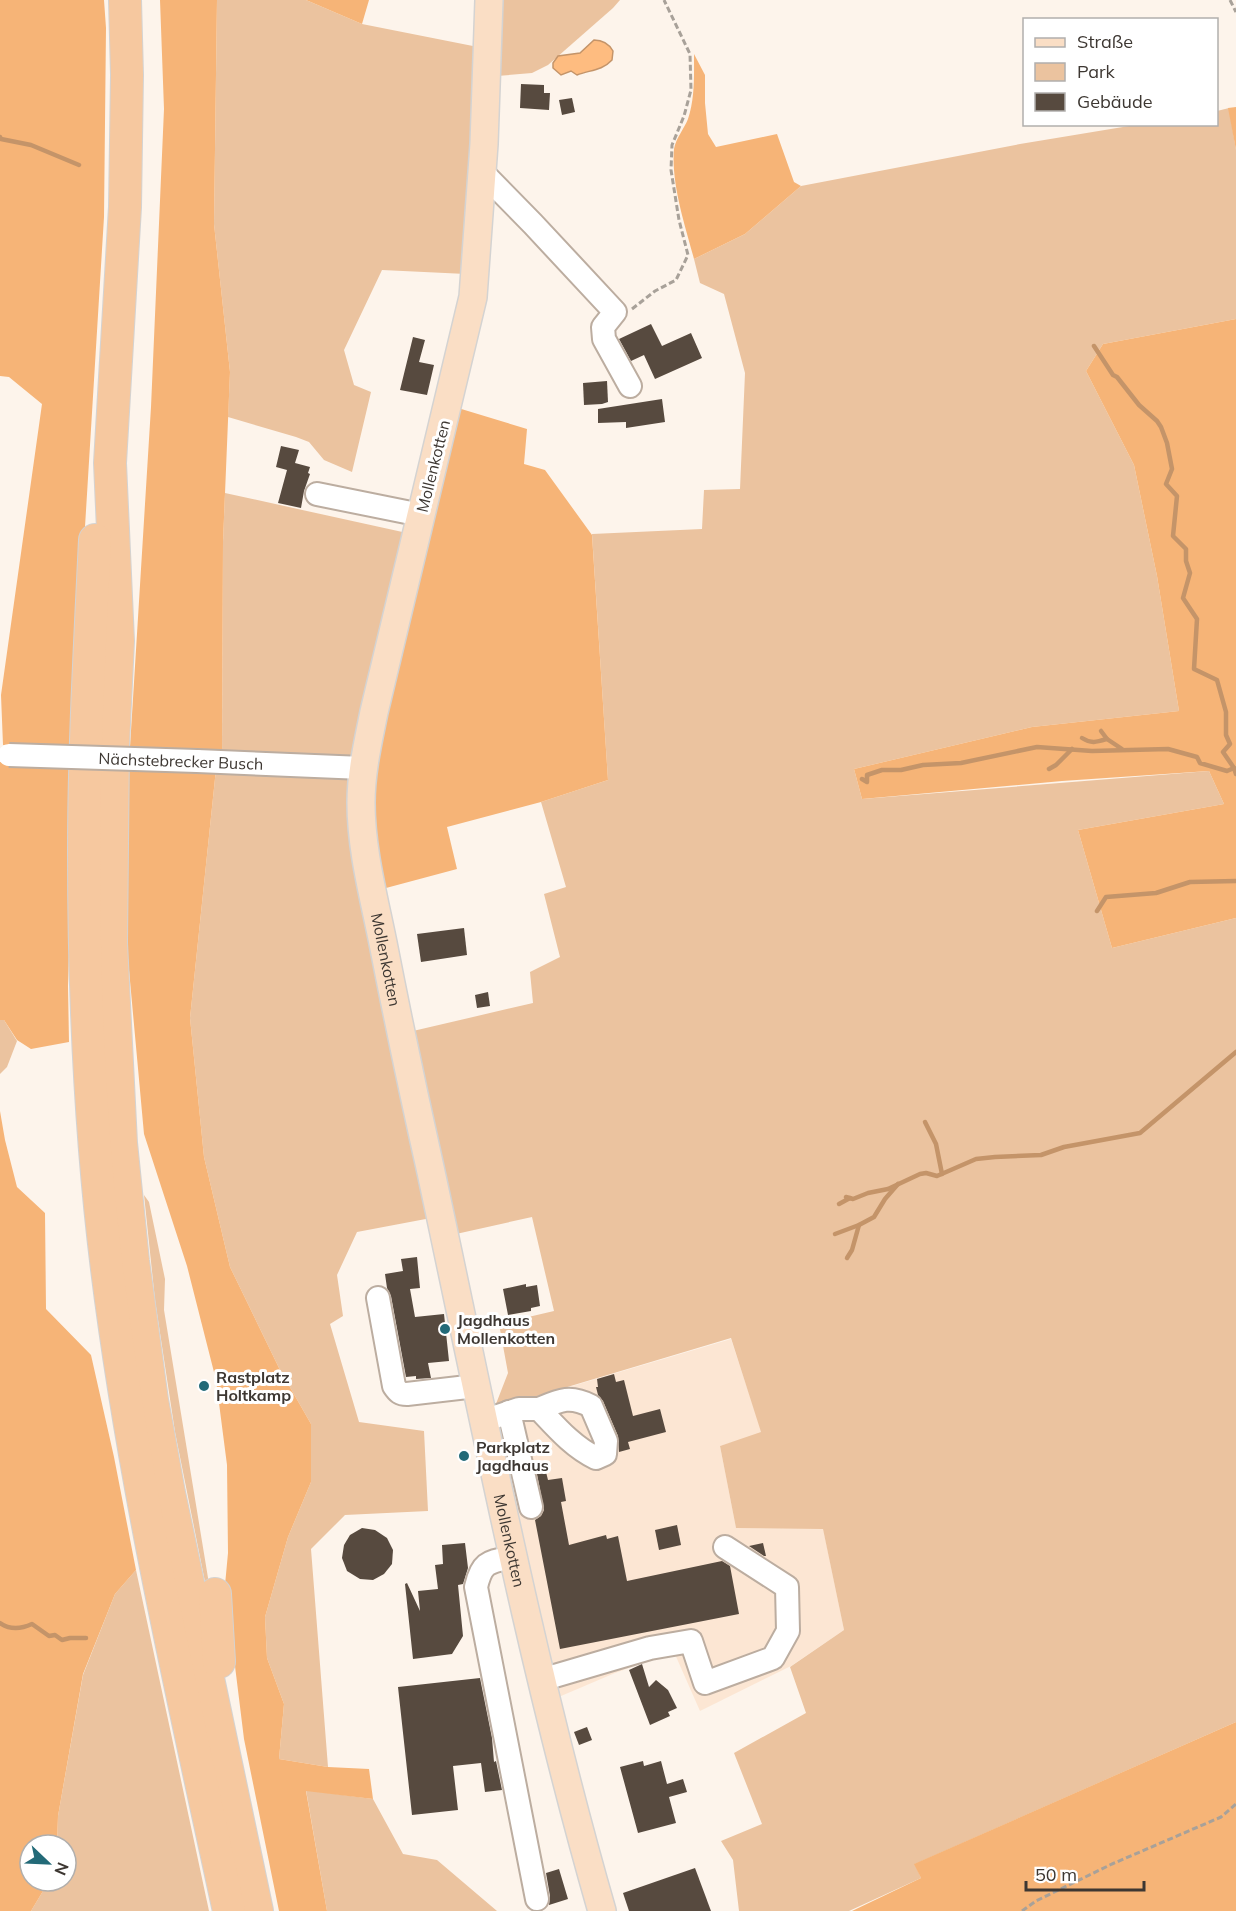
<svg xmlns="http://www.w3.org/2000/svg" width="1236" height="1911" font-family="Mulish,sans-serif">
  <style>
    .built { fill: #fce6d3 }
    .green { fill: #ebc39f }
    .forest { fill: #f6b477 }
    .water { fill: #febc80; stroke: #c49469; stroke-width: 1.5 }
    .lines { fill: none; stroke-linecap: round; stroke-linejoin: round }
    .stream { stroke: #c49469; stroke-width: 4.5 }
    .building { fill: #574a3f }
    .minor-casing { stroke: #bcada0; stroke-width: 26 }
    .major-casing { stroke: #d4d3d2; stroke-width: 30 }
    .highway-casing { stroke: #d4d3d2; stroke-width: 34 }
    .path { stroke: #a8a199; stroke-width: 3; stroke-dasharray: 6 3; stroke-linecap: butt }
    .minor { stroke: #fff; stroke-width: 22 }
    .major { stroke: #fadec5; stroke-width: 27 }
    .highway { stroke: #f6c89f; stroke-width: 32 }
    .minor-bridge-casing { stroke: #bcada0; stroke-width: 26; stroke-linecap: butt }
    .minor-bridge { stroke: #fff; stroke-width: 22 }
    .poi-dot { fill: #236a78; stroke: #fff; stroke-width: 2 }
    .labels { text-anchor: middle; stroke-width: 6; stroke-linejoin: round; paint-order: stroke }
    .street-label { font-size: 16px; fill: #3d3732; stroke: #fff }
    .poi-label { font-size: 16px; font-weight: bold; fill: #3d3732; stroke: #fff; text-anchor: start }
  </style>
  <rect width="100%" height="100%" fill="#fdf4eb"/>
  <polygon class="built" points="731,1339 762,1433 720,1446 736,1528 823,1528 844,1630 791,1666 700,1711 674,1652 615,1673 554,1699 488,1411"/>
  <g class="green">
    <polygon points="217,0 306,0 362,24 483,48 466,274 382,270 344,350 354,385 371,392 352,472 324,460 309,442 296,437 228,417 230,372 214,224"/>
    <polygon points="499,0 620,0 613,8 548,65 532,73 497,76"/>
    <polygon points="1229,108 1236,150 1236,319 1103,344 1086,371 1134,465 1157,576 1179,711 1032,727 854,769 862,799 1209,771 1224,804 1078,830 1112,948 1236,918 1236,1722 915,1864 921,1878 849,1911 739,1911 733,1860 721,1841 762,1824 734,1753 806,1713 790,1667 844,1630 823,1529 736,1528 720,1446 761,1432 731,1338 494,1409 508,1373 499,1324 554,1311 532,1217 456,1234 413,1031 533,1003 530,972 560,957 544,894 566,887 541,802 608,780 592,534 702,529 704,490 740,489 745,373 724,294 700,283 694,259 745,234 801,186 1020,144 1135,125 1216,124 1217,111"/>
    <polygon points="225,493 407,533 356,762 222,755 223,542"/>
    <polygon points="216,769 352,776 431,1218 357,1232 337,1275 343,1316 330,1324 359,1422 424,1431 428,1511 345,1515 311,1549 328,1767 279,1759 284,1704 267,1658 265,1617 288,1537 311,1482 311,1424 279,1368 230,1267 204,1157 190,1018"/>
    <polygon points="0,1019 4,1020 17,1041 7,1067 0,1074"/>
    <polygon points="144,1195 149,1202 165,1279 164,1310 210,1590 208,1597 175,1432 155,1300"/>
    <polygon points="136,1570 209,1911 31,1911 49,1881 66,1881 66,1845 57,1845 58,1816 83,1675 115,1594"/>
    <polygon points="306,1790 373,1799 403,1854 437,1860 497,1911 327,1911"/>
  </g>
  <g class="forest">
    <polygon points="0,0 104,0 106,28 104,217 81,592 74,748 3,745 1,695 42,404 9,377 0,376"/>
    <polygon points="160,0 217,0 214,224 230,372 223,542 222,755 130,747 151,407 164,109"/>
    <polygon points="306,0 369,0 362,24"/>
    <path d="M694,54L705,75V103L708,134L716,147L777,134L794,182L801,186L745,234L694,259C685,225 671,184 674,149C676,138 684,129 688,119C695,98 694,76 694,54Z"/>
    <polygon points="1236,107 1236,150 1228,108"/>
    <polygon points="1236,319 1236,918 1112,948 1078,830 1224,804 1209,771 1062,781 862,799 854,769 1032,727 1179,711 1157,576 1134,465 1086,371 1103,344"/>
    <polygon points="458,408 527,429 524,464 545,470 592,535 608,780 541,802 447,827 457,869 386,888 377,843 372,771"/>
    <polygon points="0,762 75,765 68,986 69,1042 31,1049 17,1040 4,1020 0,1020"/>
    <polygon points="128,768 216,769 190,1018 204,1157 230,1267 279,1368 311,1424 311,1482 288,1537 265,1617 267,1658 284,1704 279,1759 328,1767 369,1769 373,1799 306,1791 327,1911 279,1911 244,1739 225,1585 228,1553 227,1465 216,1380 187,1266 144,1134 127,948"/>
    <polygon points="0,1111 5,1140 17,1187 45,1213 46,1309 91,1355 114,1457 136,1570 115,1594 83,1674 58,1816 57,1845 30,1845 30,1881 49,1881 31,1911 0,1911"/>
    <polygon points="1236,1722 1236,1911 852,1911 921,1878 914,1864"/>
  </g>
  <path class="water" d="M594,40C602,40 609,44 613,51L612,60C602,71 589,70 577,75L571,71L561,75L553,68V63L558,56L580,53Z"/>
  <g class="lines">
    <g class="stream">
      <polyline points="0,137 1,139 31,145 79,165"/>
      <polyline points="1094,346 1113,375 1117,377 1139,405 1157,421 1161,427 1167,443 1172,469 1166,484 1177,496 1173,536 1186,549 1186,561 1190,573 1183,598 1197,619 1194,669 1217,680 1226,712 1226,735 1230,744 1223,752 1234,768"/>
      <polyline points="1101,731 1107,739 1122,749"/>
      <path d="M1082,738C1091,744 1097,742 1107,739"/>
      <polyline points="1049,769 1056,765 1072,749"/>
      <polyline points="862,779 867,782 867,775 882,770 901,770 923,765 961,763 1037,747 1092,751 1168,749 1197,757 1200,763 1227,771 1234,768 1236,774"/>
      <polyline points="1097,911 1106,897 1156,893 1190,882 1236,881"/>
      <polyline points="925,1122 936,1144 942,1174"/>
      <polyline points="846,1197 853,1199 868,1193 888,1189 920,1174 926,1173 937,1176 976,1159 995,1157 1041,1155 1064,1147 1140,1133 1236,1052"/>
      <polyline points="839,1204 850,1198"/>
      <polyline points="835,1234 859,1225 874,1217 885,1199 898,1184"/>
      <polyline points="847,1258 852,1250 859,1225"/>
      <path d="M0,1623C10,1630 21,1629 32,1624L49,1636L55,1635L62,1640L70,1638H86"/>
    </g>
  </g>
  <g class="building">
    <polygon points="521,84 544,85 544,93 550,93 549,110 520,108"/>
    <polygon points="572,98 575,112 562,115 559,100"/>
    <polygon points="651,324 662,346 691,333 702,358 655,379 644,355 631,361 619,339"/>
    <polygon points="413,337 425,340 419,362 434,365 427,395 400,390"/>
    <polygon points="607,381 608,402 602,404 584,405 583,383"/>
    <polygon points="662,399 665,422 626,428 626,422 598,423 598,409"/>
    <polygon points="281,446 299,450 295,463 310,467 308,473 310,474 304,491 301,508 278,503 287,470 276,467"/>
    <polygon points="464,928 467,955 421,962 417,934"/>
    <polygon points="488,992 490,1006 477,1008 475,995"/>
    <polygon points="417,1257 420,1288 410,1289 415,1317 444,1314 449,1361 428,1363 431,1378 416,1379 416,1376 406,1377 391,1296 387,1288 385,1274 403,1271 401,1259"/>
    <polygon points="526,1284 526,1287 537,1285 540,1306 531,1308 531,1311 508,1315 503,1289"/>
    <polygon points="614,1374 616,1382 624,1380 633,1416 660,1409 666,1432 628,1442 630,1449 619,1452 618,1436 603,1401 598,1395 596,1387 598,1387 597,1379"/>
    <polygon points="546,1472 548,1480 562,1478 566,1501 561,1502 569,1545 606,1535 607,1539 618,1536 627,1581 722,1561 730,1566 739,1614 560,1649 535,1520 541,1516 544,1510 537,1474"/>
    <polygon points="677,1525 681,1545 659,1550 655,1530"/>
    <polygon points="362,1528 375,1530 387,1538 393,1550 392,1564 384,1574 373,1580 360,1579 347,1571 342,1558 344,1545 350,1535"/>
    <polygon points="465,1543 468,1568 463,1584 458,1585 463,1636 452,1654 413,1659 405,1584 407,1583 420,1611 418,1591 438,1589 435,1565 443,1564 442,1545"/>
    <polygon points="763,1543 766,1556 764,1556 749,1546"/>
    <polygon points="642,1664 649,1687 656,1680 668,1690 677,1708 668,1712 670,1716 650,1725 629,1670"/>
    <polygon points="480,1678 492,1738 494,1762 496,1761 502,1790 485,1792 481,1763 453,1766 458,1810 412,1815 398,1687"/>
    <polygon points="587,1727 592,1740 579,1745 574,1732"/>
    <polygon points="643,1761 644,1766 661,1761 667,1784 683,1779 687,1792 669,1797 676,1823 638,1833 620,1767"/>
    <polygon points="695,1868 711,1911 629,1911 623,1893"/>
    <polygon points="559,1869 568,1899 549,1905 550,1896 546,1873"/>
  </g>
  <g class="lines">
    <g class="minor-casing">
      <g id="minor">
        <polyline points="482,172 533,224 615,312 603,327 604,339 630,386"/>
        <polyline points="317,494 421,515"/>
        <polyline points="197,761 363,768"/>
        <path d="M378,1298L394,1386C398,1392 400,1394 407,1394L476,1386"/>
        <polyline points="509,1412 531,1507"/>
        <path d="M483,1421L519,1409H539C556,1427 573,1447 596,1458L605,1454L606,1441L591,1406C570,1395 560,1400 539,1409"/>
        <path d="M513,1557C489,1562 482,1561 476,1587L537,1899"/>
        <polyline points="541,1680 650,1648 691,1641 705,1683 773,1658 788,1631 787,1587 725,1547"/>
      </g>
    </g>
    <g class="major-casing">
      <g id="major">
        <path id="s1" d="M489,0L484,144L473,297L374,712C368,742 361,772 361,803C361,850 374,898 383,943C398,1020 414,1096 431,1172C484,1420 532,1668 602,1911"/>
      </g>
    </g>
    <g class="highway-casing">
      <g id="highway">
        <polyline points="125,0 127,75 125,207 110,463 118,641 113,745 111,943 121,1143 133,1261 152,1400 169,1493 257,1911"/>
        <path d="M95,540C90,645 84,749 84,853C84,992 90,1131 107,1269C134,1486 183,1698 229,1911"/>
        <polyline points="215,1594 219,1662"/>
      </g>
    </g>
    <g class="path">
      <polyline points="1230,0 1236,12"/>
      <polyline points="632,309 655,291 676,280 688,255 679,220 671,170 672,145 684,116 691,90 690,54 664,0"/>
      <polyline points="1022,1911 1036,1901 1112,1864 1221,1817 1236,1804"/>
    </g>
    <use href="#minor" class="minor"/>
    <use href="#major" class="major"/>
    <use href="#highway" class="highway"/>
    <g class="minor-bridge-casing">
      <polyline id="minor-bridge" points="9,755 197,761"/>
    </g>
    <use href="#minor-bridge" class="minor-bridge"/>
  </g>
  <g class="poi-dot">
    <circle cx="445" cy="1329" r="6"/>
    <circle cx="204" cy="1386" r="6"/>
    <circle cx="464" cy="1456" r="6"/>
  </g>
  <g class="labels">
    <g class="street-label">
      <text transform="translate(433 466) rotate(-76)" y="6">Mollenkotten</text>
      <text transform="translate(181 761) rotate(2)" y="6">Nächstebrecker Busch</text>
      <text dy="6" stroke="none"><textPath href="#s1" startOffset="975">Mollenkotten</textPath></text>
      <text dy="6" stroke="none"><textPath href="#s1" startOffset="1569">Mollenkotten</textPath></text>
    </g>
    <g class="poi-label">
      <text x="457" y="1326">Jagdhaus<tspan x="457" dy="18">Mollenkotten</tspan></text>
      <text x="216" y="1383">Rastplatz<tspan x="216" dy="18">Holtkamp</tspan></text>
      <text x="476" y="1453">Parkplatz<tspan x="476" dy="18">Jagdhaus</tspan></text>
    </g>
  </g>
  <rect x="1023" y="18" width="195" height="108" fill="#ffffff" stroke="#b1afad" stroke-width="1.5"/>
  <rect x="1035" y="38" width="30" height="9" fill="#fadec5" stroke="#b1afad" stroke-width="1.5"/>
  <text x="1077" y="48" font-size="18" fill="#3d3732">Straße</text>
  <rect x="1035" y="63" width="30" height="18" fill="#ebc39f" stroke="#b1afad" stroke-width="1.5"/>
  <text x="1077" y="78" font-size="18" fill="#3d3732">Park</text>
  <rect x="1035" y="93" width="30" height="18" fill="#574a3f" stroke="#b1afad" stroke-width="1.5"/>
  <text x="1077" y="108" font-size="18" fill="#3d3732">Gebäude</text>
  <g transform="translate(48 1863) rotate(113)"><circle r="28" fill="#ffffff" stroke="#b1afad" stroke-width="1.5"/>
  <path d="M0-4.5L10 22L0 15L-10 22Z" fill="#236a78"/>
  <text y="-9" font-size="16" font-weight="bold" text-anchor="middle" fill="#3d3732">N</text>
  </g>
  <path d="M1026 1881v9h118v-9" fill="none" stroke="#3d3732" stroke-width="3"/>
  <text x="1035" y="1881" font-size="18" fill="#3d3732" stroke="#ffffff" stroke-width="4.5" paint-order="stroke">50 m</text>
</svg>
